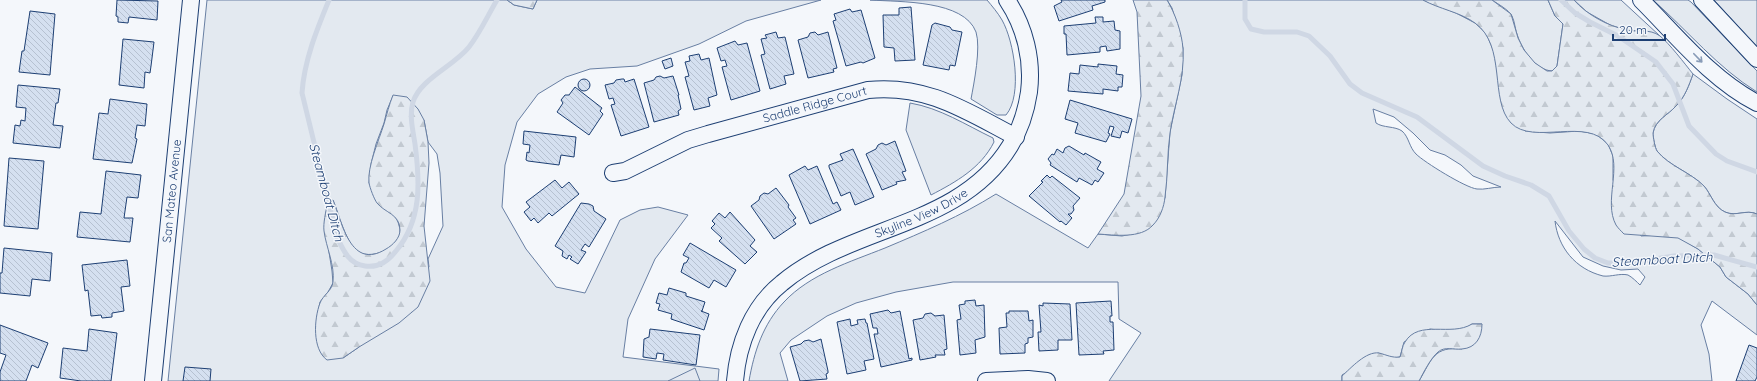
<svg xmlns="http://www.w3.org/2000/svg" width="1757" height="381" font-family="Quicksand,sans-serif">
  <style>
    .grass { fill: #e3e9f0; stroke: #687fa3; fill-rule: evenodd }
    .forest { fill: url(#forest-firs); stroke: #687fa3 }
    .parking { fill: #e3e8f0; stroke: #687fa3 }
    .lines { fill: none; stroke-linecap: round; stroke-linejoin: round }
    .stream { stroke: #cfd7e4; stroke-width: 5 }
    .building { fill: url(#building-back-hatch); stroke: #1d3f73 }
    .minor-casing { stroke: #1d3f73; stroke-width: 18 }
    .minor { stroke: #f4f7fb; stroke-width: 16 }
    .oneway { stroke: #889bb7 }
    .labels { text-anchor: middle; stroke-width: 3; stroke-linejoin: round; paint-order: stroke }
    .street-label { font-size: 12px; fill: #1d3f73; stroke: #f4f7fb }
    .water-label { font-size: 13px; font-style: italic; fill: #1d3f73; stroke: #f4f7fb }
  </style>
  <defs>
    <pattern id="forest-firs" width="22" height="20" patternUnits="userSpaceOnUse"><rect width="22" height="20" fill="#e3e9f0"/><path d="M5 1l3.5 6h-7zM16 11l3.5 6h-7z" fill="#c2c9d1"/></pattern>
    <pattern id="building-back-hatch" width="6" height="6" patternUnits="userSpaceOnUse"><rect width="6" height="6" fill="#d5e0f0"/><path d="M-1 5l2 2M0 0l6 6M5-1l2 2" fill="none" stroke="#b6c1d1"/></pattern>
  </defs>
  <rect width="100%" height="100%" fill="#f4f7fb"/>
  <g class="grass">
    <path d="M207,0H507L514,5L533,9L537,0H821L746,21L699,44L637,66L590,69L566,77L538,94L517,122L505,165L502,207L526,249L556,287L585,293L620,220L640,210L658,207L688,215L655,259L628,319L623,357L719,369L718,381H168ZM393,96L424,120L428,142L437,154L440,173L443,226L428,259L429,267L359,347L343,358L317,317L320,302L328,292L333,283L332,271L329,252L327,204L333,200C339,214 345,240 356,250C369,262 402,248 400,229C397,212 379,196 369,183L371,164L376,144L384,123L387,110Z"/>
    <path d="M870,0H987C992,6 998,13 1002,20C1014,41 1023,95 1006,115H997L971,99C974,83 981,48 976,32C964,0 901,2 870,0Z"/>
    <path d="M1167,0H1423L1456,13L1475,23L1486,33L1494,52L1503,108L1525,131L1550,133L1579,131L1596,134L1608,144L1613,156V180L1641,236L1661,235L1678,237L1698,249L1720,267L1726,277L1748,294L1757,305V335L1712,301L1701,325L1709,354L1712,381H1419C1432,359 1434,346 1462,349L1482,324H1472L1464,329L1446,331L1430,329L1404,342L1400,357L1393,358L1378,353L1342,375V381H1109L1141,333L1119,319L1118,282H953L896,292L856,303L827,316L791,340L780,353L788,381H749C754,352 763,324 784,302C810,274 850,262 885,248C923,232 961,216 996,194L1088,248L1098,234L1122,236L1141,232L1165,198L1170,132L1182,75L1183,48L1172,8ZM1373,109L1394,117L1413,133L1430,150L1445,155L1461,165L1473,176L1501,187C1493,187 1484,190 1477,189C1466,188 1424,162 1416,154C1409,147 1409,137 1402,131C1395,126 1383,128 1376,123ZM1555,221L1583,257L1603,266L1621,270L1638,269L1645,277L1640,285C1637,282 1632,277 1628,275C1620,273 1611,277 1603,276C1575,269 1558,247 1555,221Z"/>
    <path d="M1492,0H1548L1555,16L1563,24L1557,66L1552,71C1536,70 1523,51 1518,37C1515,30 1515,22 1512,16C1509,10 1498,4 1492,0Z"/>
    <polygon points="1574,0 1621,0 1660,36 1644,30 1629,31 1610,25 1587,12"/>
    <path d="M1653,0H1688L1691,2L1757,71V92C1718,68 1688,31 1653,0Z"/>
    <polygon points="1714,0 1757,0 1757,47"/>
    <path d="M1693,74L1727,99L1757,119V214C1746,209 1736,217 1725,212C1714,207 1711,194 1704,186C1690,172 1669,166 1657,151C1655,148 1653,137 1653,133C1655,120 1668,115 1676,106C1685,97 1689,85 1693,74Z"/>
    <path d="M910,103C940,108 966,125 993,138L994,142C981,168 956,182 931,195L906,130Z"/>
  </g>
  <g class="forest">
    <polygon points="507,0 537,0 533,9 514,5"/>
    <path d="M1133,0H1167C1175,13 1182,33 1183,49C1185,78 1174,105 1170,133C1167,154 1168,176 1165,197C1164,207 1160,218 1153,225C1141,239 1114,235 1098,234L1124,194L1141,96L1137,12Z"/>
    <path d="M1423,0H1492L1511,14L1518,38L1524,50L1535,63L1547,71H1552L1557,66L1563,24L1555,16L1548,0H1574C1587,15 1608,26 1627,30C1639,33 1649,28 1660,36C1669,43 1685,64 1693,74C1689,85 1685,97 1676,106C1668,115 1655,120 1653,133C1653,137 1655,148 1657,151C1669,166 1690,172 1704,186C1711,194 1714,207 1725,212C1736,217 1746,209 1757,214V305L1748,294L1726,277L1720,267L1698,249L1678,238L1624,234C1621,231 1618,228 1616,225C1603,201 1623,167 1608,145C1588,116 1533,146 1511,123C1489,100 1507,46 1475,23C1460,12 1439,9 1423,0Z"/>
    <path d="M393,95L407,97L418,109L424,120L428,142L429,163L424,226L430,281L418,307L399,323L359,347L343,358L327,360C312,349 314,319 320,303C323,295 332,291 333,282C335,265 326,247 324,231C323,223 326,212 327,204L333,200C342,223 351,271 386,249C393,245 400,238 400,230C400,214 385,213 377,203C374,199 370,188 369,183C367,167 379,140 384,124C387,114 389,105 393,95Z"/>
    <path d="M1472,324H1482C1482,337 1476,348 1462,349C1453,350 1445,346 1438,352C1430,359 1424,372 1419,381H1342V376C1351,368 1366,351 1379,353C1387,355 1392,358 1400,357C1402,352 1402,346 1405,342C1419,319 1451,337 1472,324Z"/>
  </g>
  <polygon class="parking" points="695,368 700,381 668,381"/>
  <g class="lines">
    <g class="stream">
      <path d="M329,0C317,29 304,61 302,93L337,237C343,250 349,264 365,266C379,268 388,261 396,251C422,220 420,182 415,144C413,131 409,115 413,102C420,79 454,66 469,47C480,33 488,15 497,0"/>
      <polyline points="1245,0 1245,19 1251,29 1264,32 1297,32 1309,36 1330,56 1350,84 1362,93 1417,117 1483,166 1505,176 1531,185 1549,196 1569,231 1584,249 1595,258 1608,263 1630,263 1674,256 1714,255 1757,267"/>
      <polyline points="1561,0 1575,13 1590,22 1618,36 1656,62 1673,84 1689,126 1716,154 1727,161 1757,172"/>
    </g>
  </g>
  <g class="building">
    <polygon points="117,0 158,1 157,20 129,17 128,23 118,22 118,17 116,16"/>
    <polygon points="1061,0 1105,0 1105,2 1092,6 1093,10 1059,21 1054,6 1062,2"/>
    <polygon points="911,7 915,60 895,61 894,48 884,47 883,15 899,15 899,8"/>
    <polygon points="850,9 852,12 861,10 875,58 863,63 861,62 846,66 833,21 836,20 834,14"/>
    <polygon points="30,11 55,14 50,75 19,72 22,51 24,51"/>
    <polygon points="1095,17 1103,17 1103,22 1114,21 1115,30 1120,31 1120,49 1107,51 1106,46 1100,47 1100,52 1067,55 1066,34 1064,34 1064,26 1096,23"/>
    <polygon points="935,23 950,27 952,30 962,32 955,66 950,65 949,70 923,65 932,25"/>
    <polygon points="776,32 778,38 785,37 794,74 784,76 786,84 770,89 761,55 765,54 761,39 767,38 765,35"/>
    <polygon points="815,32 818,35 828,32 837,68 833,69 834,72 808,78 798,40 808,37 810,33"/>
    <polygon points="123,39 154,42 151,66 150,73 145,72 144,88 119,85"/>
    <polygon points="735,41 738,45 747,43 760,91 731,100 722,67 727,66 725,60 721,61 717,48"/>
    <polygon points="699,54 701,60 709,58 717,95 708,98 710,106 694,110 685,77 689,76 685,62 690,61 689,56"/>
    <polygon points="671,58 673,66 665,69 662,61"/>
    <polygon points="1098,64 1117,66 1116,74 1123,75 1122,87 1118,87 1118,91 1103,89 1103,94 1068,91 1070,73 1079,74 1080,65 1098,67"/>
    <polygon points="660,76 664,78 673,76 679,95 678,95 681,109 678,111 679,115 654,122 644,83 654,80 656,77"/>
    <polygon points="622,79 624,79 625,82 634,79 649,127 621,136 611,105 615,104 613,98 609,99 605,85 614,83 616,80"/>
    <circle cx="584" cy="85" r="6"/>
    <polygon points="18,85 60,89 58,103 56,103 53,125 63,126 60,148 13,143 15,125 20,126 21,120 25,121 26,108 16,107"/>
    <polygon points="575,87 602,108 600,111 603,114 589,135 557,112 563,103 561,100 565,95 569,95"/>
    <polygon points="110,99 147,104 145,126 137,125 135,138 137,139 132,163 93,159 99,113 108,114"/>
    <polygon points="1070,100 1132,119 1128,133 1122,131 1120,138 1111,136 1114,127 1110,126 1108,133 1110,134 1106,142 1075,133 1078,123 1065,119"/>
    <polygon points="524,131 576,137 574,157 561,155 559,165 528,161 526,160 527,152 529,153 530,145 523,144"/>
    <polygon points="895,141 906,171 902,172 906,180 896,182 897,184 882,190 866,154 876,149 878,145 882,143 886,145"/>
    <polygon points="1069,146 1084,155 1085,153 1101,162 1097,169 1104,173 1098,182 1095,180 1092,185 1079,178 1077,182 1050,165 1051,163 1048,159 1052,154 1054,155 1057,149 1063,153 1065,148"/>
    <polygon points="853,149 874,197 855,205 850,192 841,196 829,167 829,165 843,160 840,154"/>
    <polygon points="9,158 44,161 38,229 4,226"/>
    <polygon points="805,166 808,170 817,166 833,204 837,202 841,210 810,224 789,175"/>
    <polygon points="106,171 141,175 138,198 127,197 124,218 133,218 130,242 77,237 80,212 101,214"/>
    <polygon points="1047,175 1050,178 1052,176 1080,198 1073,206 1074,210 1071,214 1068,214 1072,218 1066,225 1061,221 1060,222 1029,196 1043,182 1041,181"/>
    <polygon points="555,180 562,188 569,182 579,194 552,216 549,213 538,223 534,218 531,221 524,212 530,207 526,202"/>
    <polygon points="776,188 789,205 788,207 796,218 793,220 796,224 774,239 751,206 759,200 760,196 764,193 768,194"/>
    <polygon points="581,203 589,204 593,206 594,211 606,219 589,247 585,244 581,250 586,252 578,264 570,259 572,257 569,255 567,259 562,256 563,251 555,246"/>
    <polygon points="730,212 755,240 750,246 757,252 745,264 719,241 722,238 711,228 715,224 712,221 719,213 725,218"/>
    <polygon points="690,243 736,270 726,287 714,280 709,288 681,272 684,263 686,263 689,258 683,255"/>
    <polygon points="4,248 52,253 50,281 32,279 30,296 0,293 0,273 2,273"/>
    <polygon points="127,260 130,286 121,287 124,311 112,313 112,317 102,318 101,315 91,316 88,290 85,291 82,265"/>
    <polygon points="669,288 686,293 686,296 705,302 702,311 701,311 709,314 704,330 671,319 672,314 658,310 660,304 656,303 659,293 667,295"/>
    <polygon points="975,300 976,306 984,305 985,337 975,340 976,353 960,355 957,320 961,319 959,305 965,304 965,301"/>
    <polygon points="1111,301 1112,316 1110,316 1110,322 1113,322 1114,350 1103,351 1104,354 1079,355 1076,303"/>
    <polygon points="1043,303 1070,304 1072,340 1058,340 1058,350 1039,351 1038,332 1041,332 1039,305 1043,306"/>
    <polygon points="888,310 891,313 900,311 909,359 912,358 912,360 881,367 874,334 878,334 877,328 873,328 870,314"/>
    <polygon points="1009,311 1028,311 1029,321 1033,320 1033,337 1028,338 1028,343 1025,344 1025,353 1000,354 999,328 1007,327 1006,313 1009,313"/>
    <polygon points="931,313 935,316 944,315 947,349 944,350 945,355 935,355 936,357 920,360 913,320 923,318 925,314"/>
    <polygon points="850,319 851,326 858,324 857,320 865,319 866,323 867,323 874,359 864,361 866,370 847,374 837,322"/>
    <polygon points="0,325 48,343 38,368 32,365 26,381 0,381 0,372 6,355 0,353"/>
    <polygon points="89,329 117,333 111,381 81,381 60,378 63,348 87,351"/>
    <polygon points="650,329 700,335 696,365 663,360 664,354 657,353 656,359 643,357 644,339 649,337"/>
    <polygon points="821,339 828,371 828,373 826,374 827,379 800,381 790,347 801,344 804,341 809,340 813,342"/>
    <polygon points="1749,345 1757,348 1757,377 1755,381 1736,381"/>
    <polygon points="185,367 211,369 210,381 183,381"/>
  </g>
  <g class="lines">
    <g class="minor-casing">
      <g id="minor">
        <path d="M1641,0C1677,36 1711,79 1757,103"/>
        <polyline points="1702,0 1757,59"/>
        <path id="s1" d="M613,173L625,171L688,140L708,134L868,90C927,84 966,111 1016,137"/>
        <path id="s2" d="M153,381L191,0"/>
        <path id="s3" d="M735,381C738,344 752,307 782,283C851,225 960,228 1010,146C1020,130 1026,112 1029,92C1033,60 1025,27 1007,0"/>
        <polyline points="986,381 1028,379 1047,381"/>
      </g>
    </g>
    <use href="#minor" class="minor"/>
  </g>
  <defs><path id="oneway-shaft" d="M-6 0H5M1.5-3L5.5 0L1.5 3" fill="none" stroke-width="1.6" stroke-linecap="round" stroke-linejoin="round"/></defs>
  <use class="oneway" href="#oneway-shaft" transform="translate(1698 58) rotate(46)"/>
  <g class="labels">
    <g class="street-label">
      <text dy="4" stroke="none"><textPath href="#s1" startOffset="214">Saddle Ridge Court</textPath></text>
      <text dy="4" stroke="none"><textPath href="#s2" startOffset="191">San Mateo Avenue</textPath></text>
      <text dy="4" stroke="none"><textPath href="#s3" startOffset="268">Skyline View Drive</textPath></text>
    </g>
    <g class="water-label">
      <text transform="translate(327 192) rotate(75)" y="5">Steamboat Ditch</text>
      <text transform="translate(1662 259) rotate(-3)" y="5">Steamboat Ditch</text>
    </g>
  </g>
  <path d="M1613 34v6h52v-6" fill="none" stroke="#1d3f73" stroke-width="2"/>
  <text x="1619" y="34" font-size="12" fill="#1d3f73" stroke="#f4f7fb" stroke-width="3" paint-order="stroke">20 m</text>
</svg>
